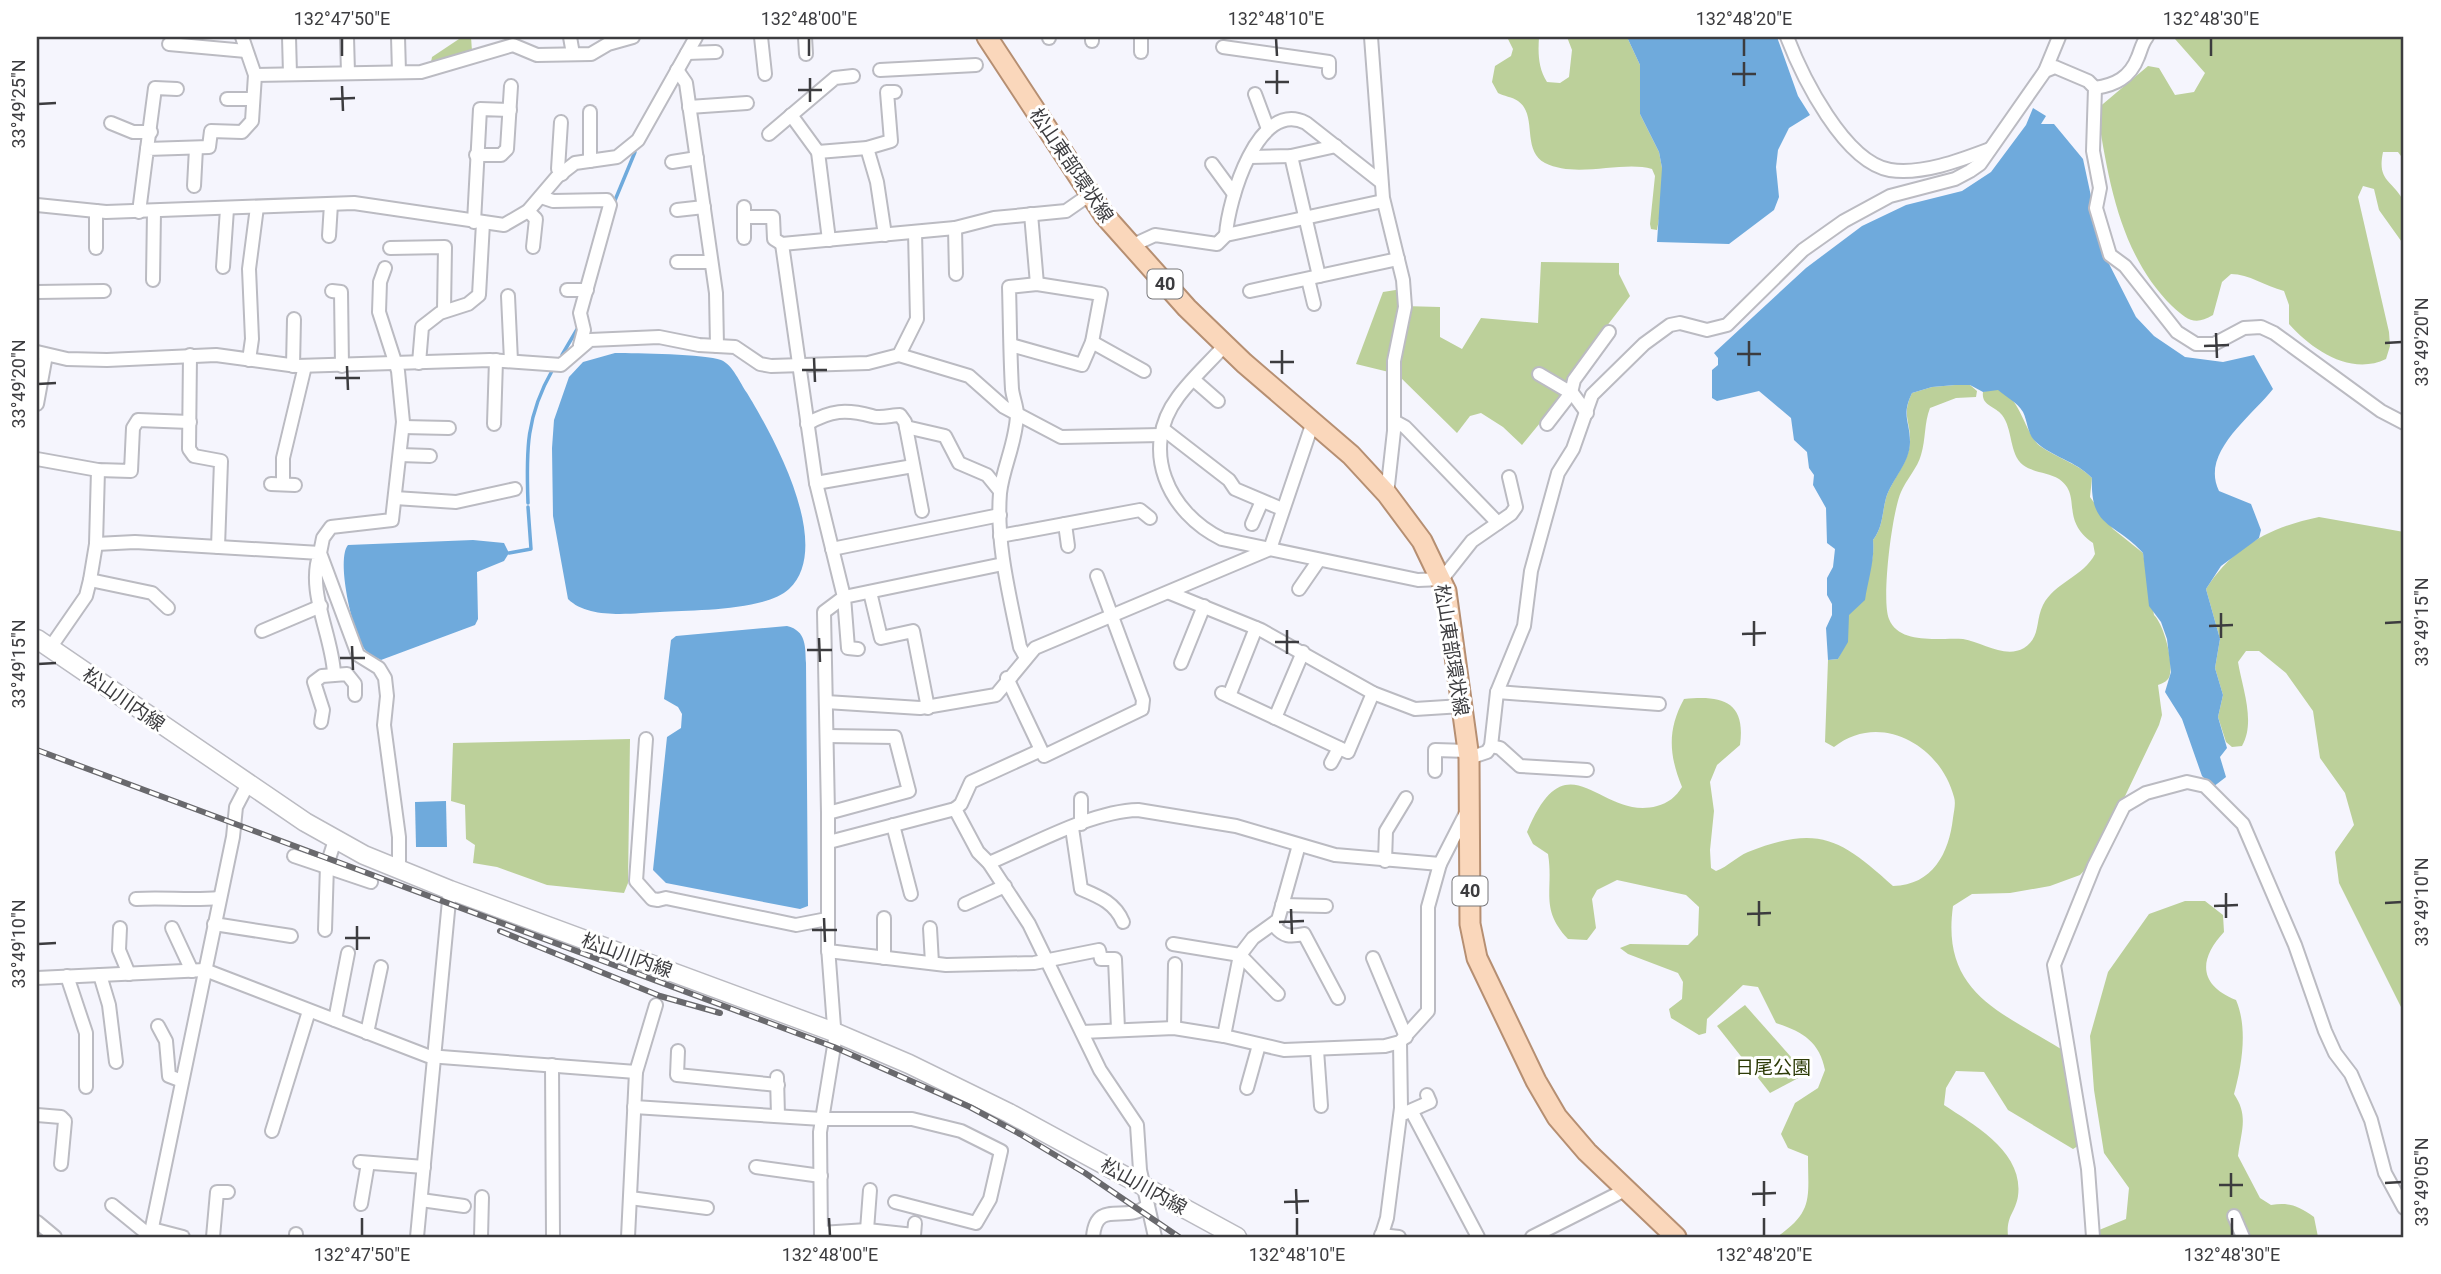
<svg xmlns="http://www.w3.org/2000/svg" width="2441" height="1274" font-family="Roboto,'Noto Sans JP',sans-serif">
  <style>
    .green { fill: #bcd09a }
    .water { fill: #6faadc }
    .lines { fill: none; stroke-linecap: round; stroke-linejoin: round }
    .stream { stroke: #6faadc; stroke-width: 3.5 }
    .street-casing { stroke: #bbbbc2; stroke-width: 16 }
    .secondary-casing { stroke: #bbbbc2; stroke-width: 21 }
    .primary-casing { stroke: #b68f72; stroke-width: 23 }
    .street { stroke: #fff; stroke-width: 12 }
    .secondary { stroke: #fff; stroke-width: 18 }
    .primary { stroke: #fad7bb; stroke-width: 19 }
    .rail-casing { stroke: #69696d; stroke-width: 6 }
    .rail { stroke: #fff; stroke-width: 3.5; stroke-dasharray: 10; stroke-linecap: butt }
    .ticks { fill: none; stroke: #3c3c3f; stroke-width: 2.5 }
    .labels { text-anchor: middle; stroke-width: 6; stroke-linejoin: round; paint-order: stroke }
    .shield { fill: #fff; stroke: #767679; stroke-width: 2 }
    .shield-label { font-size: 18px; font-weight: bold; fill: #3c3c3f }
    .street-label { font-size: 19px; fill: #3c3c3f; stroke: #fff }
    .park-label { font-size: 19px; fill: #2e3c08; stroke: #fff }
    .neatline { fill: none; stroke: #3c3c3f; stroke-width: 2.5 }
    .ticks-label { font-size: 18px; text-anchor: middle; fill: #3c3c3f }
  </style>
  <rect width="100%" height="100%" fill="#f5f5fd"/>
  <g class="green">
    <polygon points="462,37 471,37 472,51 431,62 432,57"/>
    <path d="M1507,37H1539C1538,53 1538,68 1547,82L1560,83L1569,77L1572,50L1567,37H1627L1640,65V114L1659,152L1662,168L1663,196L1657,230L1651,229L1650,224L1655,176L1652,169C1623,160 1577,179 1545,163C1521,150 1538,115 1518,101C1513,97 1503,96 1498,93L1492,82L1495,66L1511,56L1513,49Z"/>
    <path d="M2176,37H2404V160L2398,152H2383C2377,181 2391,179 2403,200C2408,211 2404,233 2404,245L2379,210L2374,189L2363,186L2358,197L2389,332L2390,346L2386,359C2351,376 2312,350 2289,324V305L2284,291C2265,286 2249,274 2231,274L2222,282L2213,315C2195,326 2187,320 2172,306C2120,255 2108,179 2097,109L2148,66L2159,68L2175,95L2194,92L2205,73L2175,39Z"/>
    <polygon points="1541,262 1619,263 1619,274 1630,296 1606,327 1548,428 1540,423 1522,445 1503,427 1481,413 1470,416 1457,433 1397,374 1356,364 1383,292 1402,289 1403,306 1440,307 1440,337 1462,349 1481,318 1538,323"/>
    <path d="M1955,385H1970L1977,391L1976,397L1956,398L1930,408C1924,423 1926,439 1921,455C1918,467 1906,480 1901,492C1892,512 1881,600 1889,619C1900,646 1941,637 1963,639C1982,642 2005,659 2024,648C2041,637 2035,621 2043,605C2054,583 2084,576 2095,554L2093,543C2059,519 2083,496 2059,479C2048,472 2034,473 2023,465C2009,454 2013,429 2002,415C1995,406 1981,406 1983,392C2018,377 2022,432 2040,446C2057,458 2077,463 2092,478L2090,497L2113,529L2143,553L2154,615C2164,625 2173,660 2170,674C2169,681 2163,683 2158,685L2162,715L2159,725L2095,859L2080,875L2050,886L2010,893L1972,894L1953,906C1941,992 1999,1011 2061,1049L2083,1143L2073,1149L2008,1110L1984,1072L1956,1071L1946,1088L1944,1105C1974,1125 2024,1152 2018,1196C2015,1214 2006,1215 2008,1237H1777C1814,1211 1808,1198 1808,1156L1788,1148L1781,1134L1795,1103L1818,1088L1825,1070C1820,1042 1802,1031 1776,1023L1758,987L1743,985L1707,1019L1706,1033L1699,1035L1671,1018L1669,1009L1682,999L1683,982L1678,973L1628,954L1620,948L1630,944L1688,945L1698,935L1699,907L1686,895L1617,880L1597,890L1592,899L1596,928L1587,940L1568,939C1539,908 1554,890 1548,854L1533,844L1527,832C1568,733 1600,822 1657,806C1668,803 1676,797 1682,787C1669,755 1667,730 1684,699C1722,695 1746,701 1740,745L1717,765L1710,782L1714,811L1710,850L1711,868L1716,871C1729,866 1736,857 1748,852C1819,824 1841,839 1893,886C1933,885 1949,853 1953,818C1954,811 1956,803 1954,797C1940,744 1879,711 1834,747L1825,742L1828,660L1838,659C1849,639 1843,636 1848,617C1856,588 1876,575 1873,540C1883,527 1882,513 1886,498C1892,479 1909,463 1910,442C1911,421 1901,416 1912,393L1932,387Z"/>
    <path d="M2319,517L2404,532V1013L2339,883L2335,852L2354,825L2345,793L2320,758L2313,711L2286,673L2259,651H2246L2238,662C2242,687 2256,722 2242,746L2232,747L2226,742L2218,717L2223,695L2215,668L2220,639L2206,589C2233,547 2270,527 2319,517Z"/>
    <polygon points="630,739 628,883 624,893 547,885 497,867 473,863 475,845 466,839 465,805 451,801 453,743"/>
    <path d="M2185,901H2205L2223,915L2224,932C2198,960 2199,985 2236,1000C2248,1028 2242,1065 2234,1094C2249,1116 2241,1131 2238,1156L2260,1198L2271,1205C2289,1202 2299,1206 2314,1217L2318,1237H2082L2126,1219L2129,1188L2104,1153L2094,1090L2090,1036L2108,972L2149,914Z"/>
    <polygon points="1745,1005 1806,1074 1770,1093 1717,1026"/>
  </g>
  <g class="water">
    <polygon points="1627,37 1777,37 1798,96 1810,115 1789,128 1778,150 1776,167 1779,197 1774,210 1729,244 1657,242 1662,168 1659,152 1640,114 1640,65"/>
    <path d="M2033,108L2046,116L2041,124H2054L2083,159L2103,252L2136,317L2154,336L2185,357L2223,362L2254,355L2273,389C2251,417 2200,453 2219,491L2251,504L2261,530L2259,538L2221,566L2206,589L2220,639L2215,668L2223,695L2218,717L2227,748L2220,757L2226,777L2213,787L2202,776L2182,719L2165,692L2171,672L2167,639L2161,622L2149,606L2143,553C2114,521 2090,529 2092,478C2076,461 2052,457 2036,442C2027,434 2028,422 2023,412C2017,402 2006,397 1998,390L1983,392L1970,385H1955L1932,387L1912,393C1901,416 1910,421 1910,442C1910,463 1892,479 1886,498C1882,513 1883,527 1873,540C1875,560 1868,580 1865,600L1849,615L1848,642L1838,659L1828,660L1826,628L1832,615V604L1827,595V578L1833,567L1835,549L1827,543L1826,508L1813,485L1814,475L1809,468L1807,452L1794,440L1791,418L1759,391L1717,401L1712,398V370L1718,365V358L1714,353L1806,268L1862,226L1906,205L1962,191L1991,172L2026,125Z"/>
    <path d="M615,353C636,353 706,354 721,360C733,365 740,383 747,393C772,434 835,546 789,589C766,611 691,610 660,612C633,613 589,620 568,599L553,516L552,448L554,420L569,377L583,362Z"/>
    <path d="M473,540L504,543L509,553L504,561L477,572L478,619L475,625L381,660C374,657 367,653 363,647C352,630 336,559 348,545Z"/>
    <path d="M787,626C807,631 805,647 806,663L808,906L800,909L666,883L653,870L667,737L681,728L682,714L678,707L664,699L671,640L676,636Z"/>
    <polygon points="446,801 447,847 416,847 415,802"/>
  </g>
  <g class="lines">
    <g class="stream">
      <polyline points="613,205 635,152"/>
      <polyline points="562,355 579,326"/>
      <path d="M528,503C526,450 526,416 553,369"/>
      <polyline points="509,553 531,549 528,507"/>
    </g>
    <g class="street-casing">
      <g id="street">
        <polyline points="289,37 290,74"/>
        <polyline points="347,37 348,73"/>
        <polyline points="398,37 399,72"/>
        <polyline points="570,37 573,54"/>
        <polyline points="761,37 765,74"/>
        <polyline points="805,37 806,54"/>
        <polyline points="1049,37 1049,38"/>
        <polyline points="1092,37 1092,41"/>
        <polyline points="1141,37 1141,52"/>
        <polyline points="1371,37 1383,198 1403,280 1405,307 1394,361 1394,431 1387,494"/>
        <path d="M1787,37C1802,76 1844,162 1890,170C1922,175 1961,160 1990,149"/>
        <polyline points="169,44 246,51"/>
        <polyline points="1223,47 1329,62 1329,72"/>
        <polyline points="687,53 716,52"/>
        <polyline points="677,70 686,83 716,293 717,346"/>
        <polyline points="880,70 976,65"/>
        <polyline points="2045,71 2059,37"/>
        <polyline points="255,75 421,72 513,45 537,55 591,54 608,44 633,37"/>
        <path d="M2095,88C2115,85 2130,78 2138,57C2141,50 2142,43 2147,37"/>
        <polyline points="1255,94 1268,129"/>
        <polyline points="227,99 253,99"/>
        <polyline points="689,107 747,103"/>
        <polyline points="590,112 590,161"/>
        <polyline points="791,115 818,152 829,240"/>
        <polyline points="561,122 558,169 562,174"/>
        <polyline points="111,123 133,132 151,132"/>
        <polyline points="769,134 835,78 853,76"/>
        <polyline points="867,148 877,182 885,235"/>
        <polyline points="147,149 155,88 177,89"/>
        <polyline points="818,152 867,148 891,141 887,92 895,92"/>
        <polyline points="476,155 501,155 507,149 511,86"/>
        <polyline points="1291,156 1319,276"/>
        <polyline points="1250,157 1291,156 1336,146"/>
        <polyline points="672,162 697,158"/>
        <polyline points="1212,164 1234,194"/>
        <polyline points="194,186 196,148"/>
        <polyline points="541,197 553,201 607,200 610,205 580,313 584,330 580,345"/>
        <polyline points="37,205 106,212 354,203 504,225 528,211 557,177 575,163 617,157 638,140 696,37"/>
        <polyline points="744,207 744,238"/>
        <polyline points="677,210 704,207"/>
        <polyline points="528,211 536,219 533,247"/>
        <polyline points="139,212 147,149 209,147 211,131 242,132 252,121 255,75 242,37"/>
        <polyline points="1031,214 1037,284"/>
        <polyline points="744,217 773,217 774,239 782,244"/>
        <polyline points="474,222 480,109 510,110"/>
        <polyline points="955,228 956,274"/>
        <path d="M1226,235C1228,201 1258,98 1306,123L1381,182"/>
        <polyline points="329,236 331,204"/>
        <polyline points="1131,246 1155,235 1217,244 1226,235 1383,201"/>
        <polyline points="96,248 96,211"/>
        <polyline points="390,248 445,247 444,310"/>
        <polyline points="677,262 711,262"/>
        <polyline points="223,267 227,209"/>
        <polyline points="385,268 380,282 379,312 398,371 403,422 392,520 331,527 323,538 320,553 358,655 379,668 385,678 387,696 384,725 399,837 399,870"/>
        <polyline points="1308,279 1314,304"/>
        <polyline points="153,280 154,211"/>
        <polyline points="567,290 587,290"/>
        <polyline points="332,291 341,292 342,366"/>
        <polyline points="1250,291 1398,259"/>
        <polyline points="37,292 104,291"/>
        <polyline points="508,296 511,361"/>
        <polyline points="1092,342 1144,371"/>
        <path d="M1011,345L1082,365L1092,342L1101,294L1037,284L1009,287C1010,321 1010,355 1012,389C1013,398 1017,406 1017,415C1016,443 1003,467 1000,493C996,545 1010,597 1020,647L1025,656"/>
        <path d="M1225,345C1210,362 1192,378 1178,397C1139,449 1168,513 1222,539L1418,580L1442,579L1472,541L1511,514L1516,507L1509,477"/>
        <polyline points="37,352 67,359 107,360 216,355 297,366 490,360 561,365 590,340 659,337 699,345 735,347 760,364 771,366 868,363 899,355 917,319 915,232"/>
        <polyline points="190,355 189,449 194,456 221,461 218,547"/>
        <polyline points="899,355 969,376 1004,407 1061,437 1161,435"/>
        <polyline points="249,360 252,339 249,269 257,207"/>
        <polyline points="419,363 422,327 440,313 468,304 479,295 483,223"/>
        <polyline points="293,366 294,319"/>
        <polyline points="1539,374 1573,394 1587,413"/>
        <polyline points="1194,380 1218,401"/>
        <polyline points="37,404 46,355"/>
        <polyline points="1394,421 1405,427 1498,523"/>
        <polyline points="494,424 496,360"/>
        <path d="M807,424C831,410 846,409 872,416C880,419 892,415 900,415L905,422L922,511"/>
        <polyline points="1547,424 1571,393 1574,380 1609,332"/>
        <polyline points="403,427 449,428"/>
        <polyline points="906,427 945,436 959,463 987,475 1000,491"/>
        <polyline points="1163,429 1229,480 1235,489 1282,509"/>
        <polyline points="400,455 430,456"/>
        <polyline points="37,459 98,470 131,471 133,428 138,420 190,422"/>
        <polyline points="816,483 913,466"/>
        <polyline points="271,484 295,485"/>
        <polyline points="283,484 283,458 305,366"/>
        <polyline points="395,498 456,502 515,489"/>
        <polyline points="1065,524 1068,546"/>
        <polyline points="1252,524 1262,501"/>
        <polyline points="1000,536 1140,510 1150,518"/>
        <path d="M96,544L135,542L320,553C306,590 332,635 334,673"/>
        <polyline points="832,549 1000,515"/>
        <polyline points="90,580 152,593 168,608"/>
        <polyline points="1299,589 1319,560"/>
        <polyline points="870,592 881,638 913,631 928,708"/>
        <polyline points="1170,593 1261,630 1373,693 1415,709 1462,706"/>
        <polyline points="262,631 321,606"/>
        <polyline points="50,648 86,596 90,580 96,544 98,470"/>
        <polyline points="858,649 848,648 844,597 1003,564"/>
        <polyline points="1181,663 1204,606"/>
        <polyline points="1007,678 1044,756 1142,709 1143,700 1097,576"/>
        <polyline points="1497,692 1659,704"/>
        <polyline points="1222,693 1348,752 1373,693"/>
        <polyline points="1229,696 1256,628"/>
        <polyline points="826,702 920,708 996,695 1035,648 1270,549 1313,422"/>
        <polyline points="1275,718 1303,652"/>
        <polyline points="321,722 323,710 314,682 322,676 347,674 355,684 355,695"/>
        <polyline points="827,736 895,737 909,791 828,813"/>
        <polyline points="646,739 636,881 652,899 658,900 666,898 796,925 827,919"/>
        <polyline points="1491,746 1500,748 1520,766 1587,770"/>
        <polyline points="1469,758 1487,752 1491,746 1497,692 1524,626 1531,571 1558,473 1573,449 1592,395 1644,344 1670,325 1680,323 1707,330 1727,325 1803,250 1844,221 1890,196 1955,179 1970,171 1980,164 2045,71 2055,67 2088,81 2095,88 2093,151 2100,188 2096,208 2110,255 2125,266 2177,332 2196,344 2214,344 2244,328 2261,327 2274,333 2381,411 2404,423"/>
        <polyline points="1331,763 1339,748"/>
        <polyline points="1435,771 1435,750 1468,751"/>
        <polyline points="1081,799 1081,824"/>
        <polyline points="955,809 961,804 971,782 1039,751"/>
        <polyline points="893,825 911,894"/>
        <path d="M1072,828L1081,889C1100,897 1115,903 1123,922"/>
        <polyline points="829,842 955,809 978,852 989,863 1029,924 1100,1070 1137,1125 1140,1170 1155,1237"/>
        <polyline points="1299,845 1278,920 1253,938 1240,955 1224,1036 1284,1050 1385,1046 1400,1042 1428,1011 1428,907 1440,864 1466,813"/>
        <polyline points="294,856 371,882"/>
        <polyline points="1385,861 1386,831 1406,798"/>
        <path d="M989,863C1032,845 1092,811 1138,810L1236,826L1335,855L1440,864"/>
        <path d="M136,899C165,897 190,901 219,898"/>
        <polyline points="965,904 1005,886"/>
        <polyline points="1282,905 1326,906"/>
        <polyline points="884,918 884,958"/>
        <polyline points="214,924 291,936"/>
        <path d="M1274,925C1283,937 1290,937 1304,934L1338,998"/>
        <polyline points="120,928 119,950 129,974"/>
        <polyline points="172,928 192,971"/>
        <polyline points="930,928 932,963"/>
        <polyline points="325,930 327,865 335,840"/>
        <polyline points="1173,944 1240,955 1278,994"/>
        <polyline points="828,951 946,965 1034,963 1099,950 1101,959 1115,959 1118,1029"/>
        <polyline points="1373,958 1406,1037"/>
        <polyline points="100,975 109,1005 116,1062"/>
        <polyline points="67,976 86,1033 86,1087"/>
        <polyline points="37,978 205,970 428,1056 636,1072"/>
        <polyline points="335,1020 348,953"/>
        <polyline points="158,1026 166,1041 169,1076 182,1081"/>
        <polyline points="1174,1028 1175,964"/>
        <polyline points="1082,1032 1174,1028 1224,1036"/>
        <polyline points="367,1033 381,967"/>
        <polyline points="1317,1050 1321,1106"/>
        <polyline points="678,1051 677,1075 778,1085"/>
        <polyline points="552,1065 553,1237"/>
        <polyline points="777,1077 778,1116"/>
        <polyline points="1247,1088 1259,1045"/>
        <polyline points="634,1107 822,1119 912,1119 961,1131 1001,1151 990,1199 976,1223 895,1202"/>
        <polyline points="1412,1112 1478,1237"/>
        <polyline points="1405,1113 1430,1102 1427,1095"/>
        <polyline points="37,1115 61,1117 65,1121 61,1164"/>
        <polyline points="272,1131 309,1011"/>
        <polyline points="360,1162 424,1167"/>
        <polyline points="756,1167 821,1176"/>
        <polyline points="630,1198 707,1208"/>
        <polyline points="421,1200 464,1206"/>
        <polyline points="361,1204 368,1163"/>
        <polyline points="112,1205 150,1236"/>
        <polyline points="2234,1216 2243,1237"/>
        <polyline points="37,1222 55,1237"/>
        <polyline points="152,1229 183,1237"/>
        <polyline points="867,1230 870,1190"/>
        <polyline points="821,1233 867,1230 914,1235 915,1223"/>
        <polyline points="1381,1235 1399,1237"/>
        <polyline points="150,1237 233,837 236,807 248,784"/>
        <polyline points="213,1237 217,1192 228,1192"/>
        <polyline points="296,1237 296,1234"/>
        <polyline points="417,1237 450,890"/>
        <polyline points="481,1237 482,1197"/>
        <polyline points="628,1237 636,1072 656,1005"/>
        <polyline points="821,1237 820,1132 835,1040 828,947 828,813 824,612 844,597 816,483 782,244 955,228 994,218 1066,211 1089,195"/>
        <path d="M1093,1237C1096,1198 1126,1224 1147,1206"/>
        <polyline points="1381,1237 1387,1218 1401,1108 1400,1042"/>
        <polyline points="1532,1237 1625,1190"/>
        <polyline points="2093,1237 2088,1169 2054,965 2094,866 2124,806 2146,793 2187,782 2205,786 2243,824 2295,945 2325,1031 2335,1053 2351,1074 2371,1120 2385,1173 2404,1208"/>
      </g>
    </g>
    <g class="secondary-casing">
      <polyline id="secondary" points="37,639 305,822 364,855 450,890 834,1032 909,1064 1009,1113 1237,1237"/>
    </g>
    <g class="primary-casing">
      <polyline id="primary" points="987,37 1104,215 1187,308 1244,363 1351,455 1387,494 1422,541 1446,591 1469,758 1470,924 1477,958 1536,1081 1557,1117 1587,1152 1676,1237"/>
    </g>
    <use href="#street" class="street"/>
    <use href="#secondary" class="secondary"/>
    <use href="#primary" class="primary"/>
    <g class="rail-casing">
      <g id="rail">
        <polyline points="37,750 834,1047 970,1107 1020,1134 1085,1173 1179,1237"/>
        <polyline points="500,931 660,996 720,1013"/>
      </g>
    </g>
    <use href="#rail" class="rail"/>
  </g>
  <path class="ticks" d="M342,38V56M809,38V56M1276,38L1277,56M1744,38V56M2211,38V56M1744,62V86M1277,70V94M1732,74H1756M810,78V102M1265,82H1289M342,86L343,111M798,90H822M330,99L355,98M38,104L56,103M2216,333L2217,358M1749,341V366M2385,343L2402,342M2204,346L2229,345M1282,350V374M1737,354H1761M814,358L815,382M1270,362H1294M347,366L348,390M802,370H827M335,378H360M38,384L56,383M2221,613V638M1754,621V646M2385,623L2402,622M2209,626L2233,625M1287,630V654M1742,634L1766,633M819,638L820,662M1275,642H1299M352,646L353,670M807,650H832M340,658H365M38,664L56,663M2226,893V918M1759,901V926M2385,903L2402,902M2214,906L2238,905M1291,909L1292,934M1747,914L1771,913M824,918L825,942M1279,922L1304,921M357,926V950M812,930H837M345,938H370M38,944L56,943M2231,1173V1197M1764,1181V1206M2385,1183L2402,1182M2219,1185H2243M1296,1189L1297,1214M1752,1194L1776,1193M1284,1202L1309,1201M362,1218V1236M829,1218L830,1236M1297,1218V1236M1764,1218V1236M2232,1218V1236"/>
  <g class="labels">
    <g class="shield">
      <rect x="1147.5" y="269.5" width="35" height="29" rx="5"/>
      <rect x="1452.5" y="876.5" width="35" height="29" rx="5"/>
    </g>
    <g class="shield-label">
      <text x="1165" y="290">40</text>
      <text x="1470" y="897">40</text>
    </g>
    <g class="street-label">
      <text transform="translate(1072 165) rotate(56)" y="7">松山東部環状線</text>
      <text transform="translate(1452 650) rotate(81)" y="7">松山東部環状線</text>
      <text transform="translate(124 699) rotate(35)" y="7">松山川内線</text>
      <text transform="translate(627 955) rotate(20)" y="7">松山川内線</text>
      <text transform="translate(1144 1186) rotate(29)" y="7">松山川内線</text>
    </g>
    <g class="park-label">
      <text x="1773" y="1074">日尾公園</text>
    </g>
  </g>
  <rect width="2441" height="1274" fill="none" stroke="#ffffff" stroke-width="77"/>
  <rect x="38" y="38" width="2364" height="1198" class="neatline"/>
  <g class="ticks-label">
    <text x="342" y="25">132°47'50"E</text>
    <text x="809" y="25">132°48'00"E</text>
    <text x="1276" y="25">132°48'10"E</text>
    <text x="1744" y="25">132°48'20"E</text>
    <text x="2211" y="25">132°48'30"E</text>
    <text transform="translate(19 104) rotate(-90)" y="6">33°49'25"N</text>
    <text transform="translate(2422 342) rotate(-90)" y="6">33°49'20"N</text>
    <text transform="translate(19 384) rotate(-90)" y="6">33°49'20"N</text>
    <text transform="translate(2422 622) rotate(-90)" y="6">33°49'15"N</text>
    <text transform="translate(19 664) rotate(-90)" y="6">33°49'15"N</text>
    <text transform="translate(2422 902) rotate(-90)" y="6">33°49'10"N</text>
    <text transform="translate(19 944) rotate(-90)" y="6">33°49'10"N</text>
    <text transform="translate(2422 1182) rotate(-90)" y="6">33°49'05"N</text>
    <text x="362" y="1261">132°47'50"E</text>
    <text x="830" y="1261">132°48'00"E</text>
    <text x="1297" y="1261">132°48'10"E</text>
    <text x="1764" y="1261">132°48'20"E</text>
    <text x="2232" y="1261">132°48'30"E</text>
  </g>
</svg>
